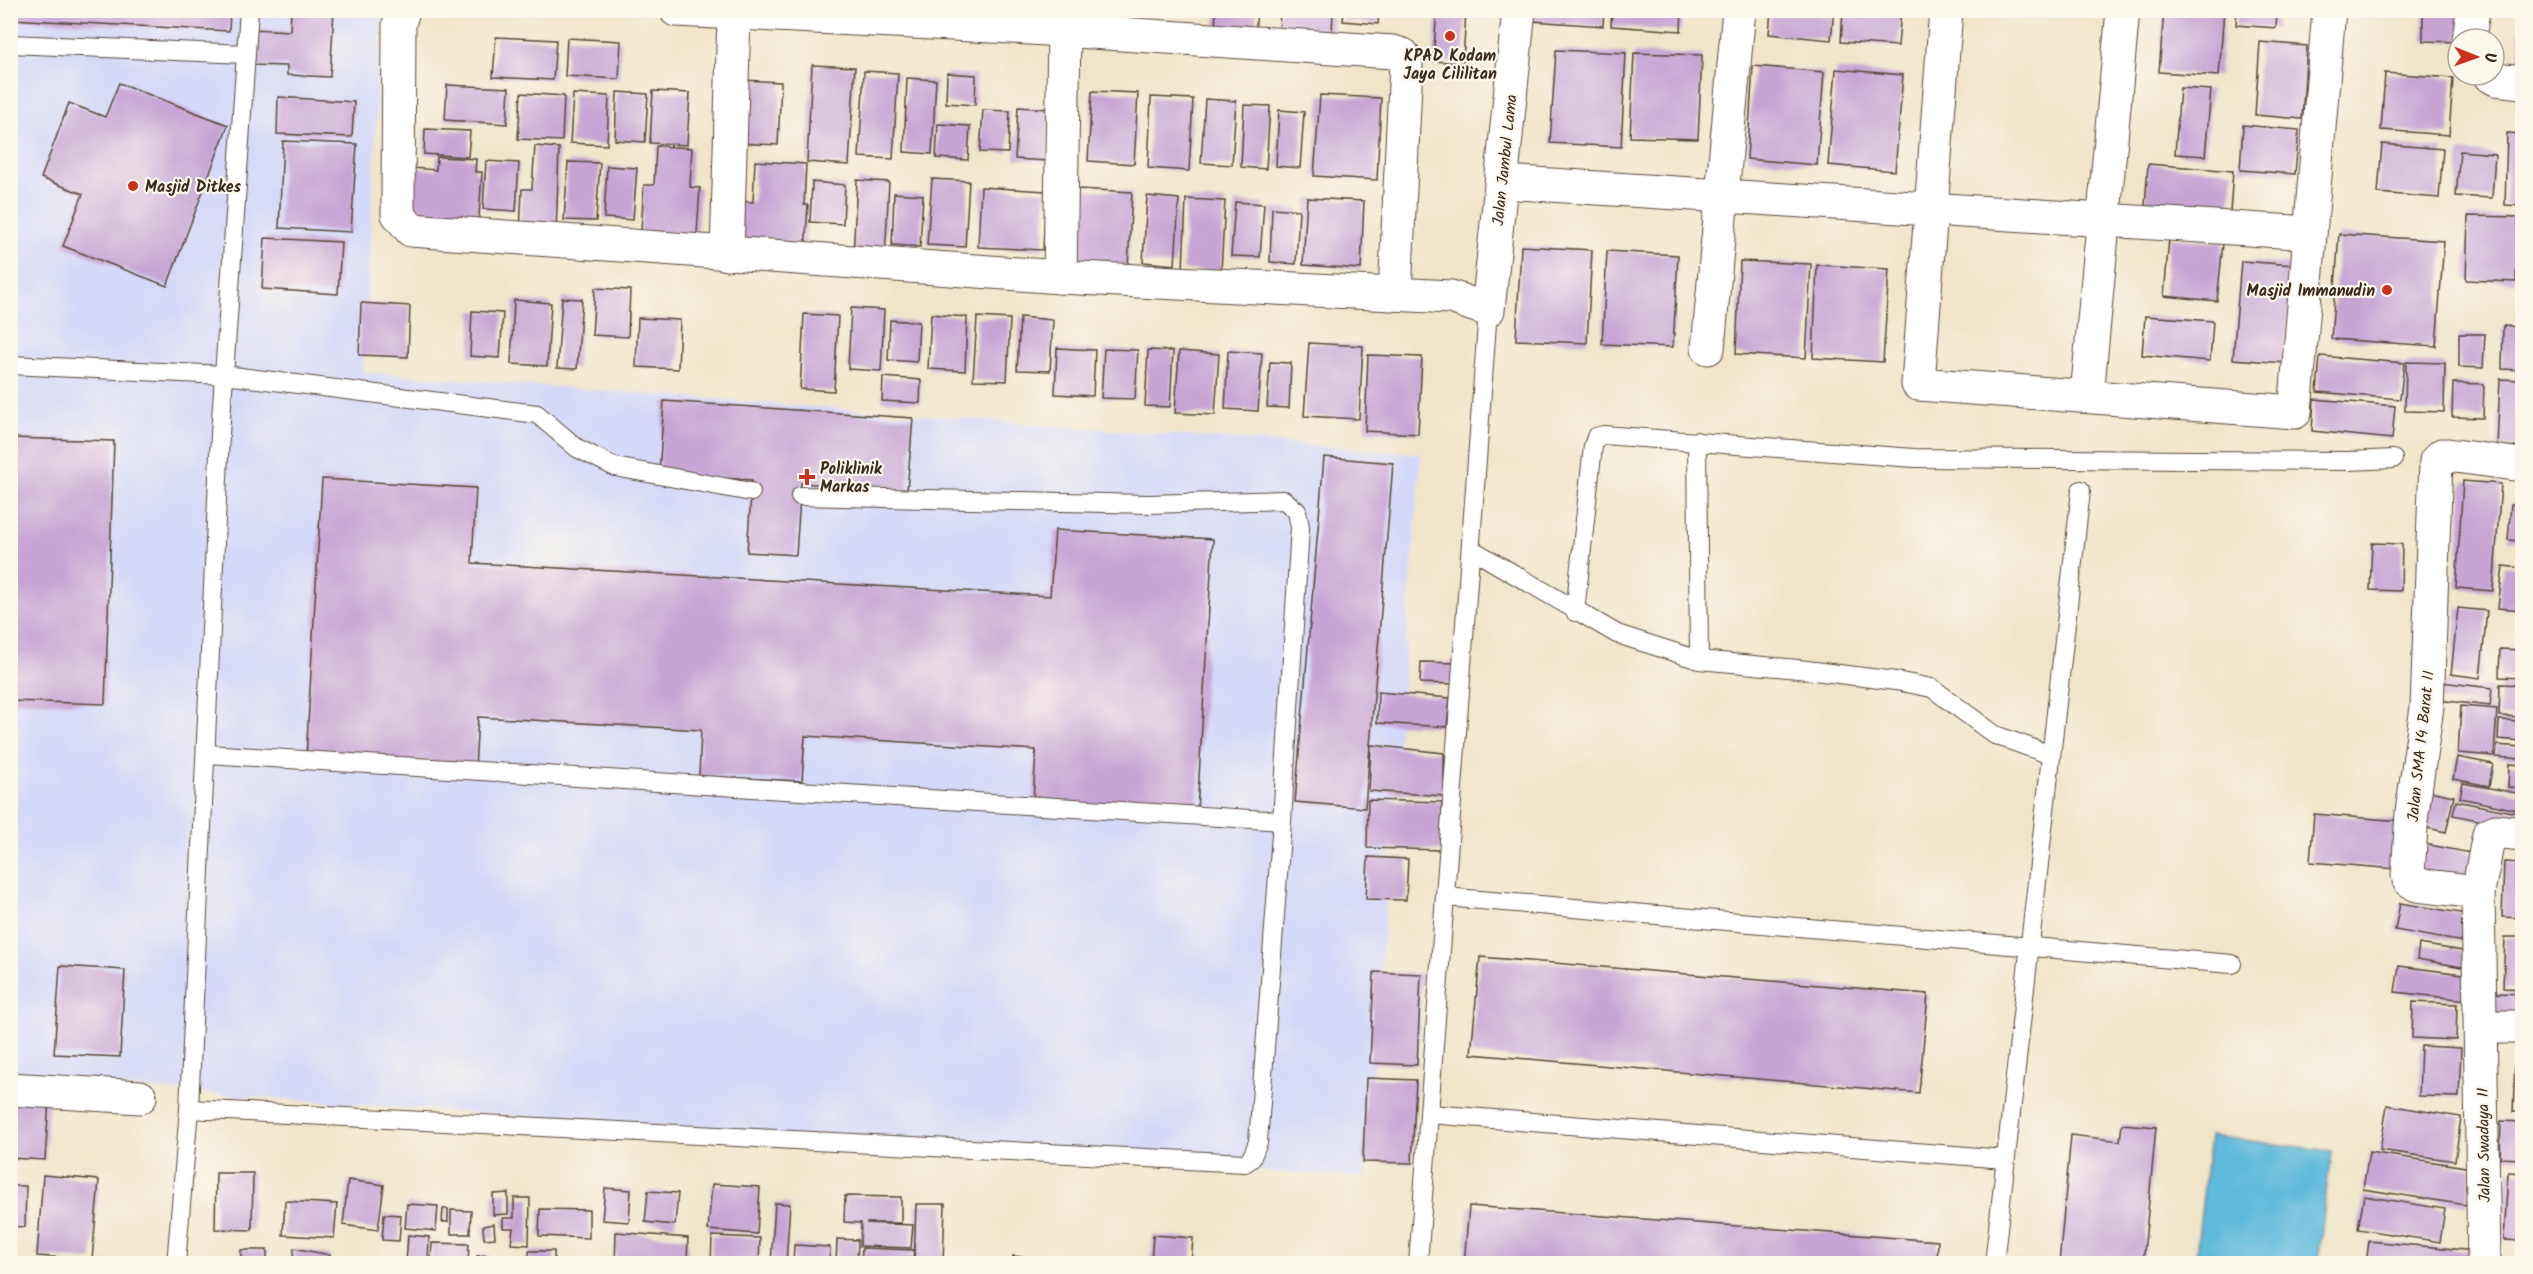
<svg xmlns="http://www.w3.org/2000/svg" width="2533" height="1274" font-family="Kalam,sans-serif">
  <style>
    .built { fill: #d4d8f9 }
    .water { fill: #5ebadc; stroke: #4c727d; stroke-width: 1.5 }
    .building { fill: #c8a4d5 }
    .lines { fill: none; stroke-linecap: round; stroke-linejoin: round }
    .service-casing { stroke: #564638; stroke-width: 20 }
    .minor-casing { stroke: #564638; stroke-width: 35 }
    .service { stroke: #fff; stroke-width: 18 }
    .minor { stroke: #fff; stroke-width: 33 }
    .poi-dot { fill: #c8321e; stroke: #fbf7ec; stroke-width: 2 }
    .labels { text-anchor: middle; stroke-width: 4.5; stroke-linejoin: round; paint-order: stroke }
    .poi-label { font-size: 16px; font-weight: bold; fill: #3b2a1e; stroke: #fbf7ec; text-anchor: start }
    .street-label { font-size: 16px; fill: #3b2a1e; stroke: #fbf7ec }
  </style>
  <rect width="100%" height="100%" fill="#fbf7ec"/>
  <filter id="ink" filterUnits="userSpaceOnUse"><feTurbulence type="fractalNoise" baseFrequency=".0167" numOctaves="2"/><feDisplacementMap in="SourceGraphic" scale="12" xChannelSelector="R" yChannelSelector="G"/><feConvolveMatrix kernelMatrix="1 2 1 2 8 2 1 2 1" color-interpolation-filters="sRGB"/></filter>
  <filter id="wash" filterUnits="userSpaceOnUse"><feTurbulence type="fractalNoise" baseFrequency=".008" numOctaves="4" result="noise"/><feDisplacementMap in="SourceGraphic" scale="24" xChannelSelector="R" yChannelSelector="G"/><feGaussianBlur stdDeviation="1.35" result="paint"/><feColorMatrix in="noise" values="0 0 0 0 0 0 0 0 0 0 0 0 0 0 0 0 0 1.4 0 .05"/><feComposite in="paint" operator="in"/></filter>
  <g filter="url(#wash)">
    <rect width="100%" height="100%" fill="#f0e5c9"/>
    <polygon class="built" points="10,11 382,11 363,372 1421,454 1364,1178 11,1079"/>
    <polygon class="water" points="2210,1136 2331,1151 2318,1263 2195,1263"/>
    <g id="blocks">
      <g class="building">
        <polygon points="10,10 230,10 229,31 10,19"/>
        <polygon points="291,10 334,10 330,77 287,75 287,66 250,65 252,29 290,31"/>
        <polygon points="1070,10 1124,10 1124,16 1070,15"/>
        <polygon points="1216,10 1257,10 1255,34 1215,31"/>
        <polygon points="1280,10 1333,10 1332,34 1279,31"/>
        <polygon points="1344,10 1379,10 1378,24 1343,21"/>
        <polygon points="1437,10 1466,10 1463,63 1433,61"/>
        <polygon points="1533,10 1604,10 1603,26 1532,21"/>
        <polygon points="1612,10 1682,10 1681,31 1611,26"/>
        <polygon points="1771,10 1834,10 1831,40 1769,34"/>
        <polygon points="1843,10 1901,10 1898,46 1841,42"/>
        <polygon points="2164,10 2224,10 2219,76 2159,72"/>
        <polygon points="2237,10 2277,10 2276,28 2236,25"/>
        <polygon points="2423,10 2461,10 2458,42 2423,41"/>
        <polygon points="2520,31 2522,31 2522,76 2518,76"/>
        <polygon points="496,37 556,40 553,80 493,77"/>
        <polygon points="567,38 621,41 619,79 565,76"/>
        <polygon points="2260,42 2307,46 2302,119 2255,115"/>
        <polygon points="1556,50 1626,53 1621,147 1550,143"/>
        <polygon points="1634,53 1702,55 1698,139 1630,137"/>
        <polygon points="812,65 855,67 849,165 807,162"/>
        <polygon points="1753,66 1824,72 1817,165 1747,159"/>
        <polygon points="1836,69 1903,75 1895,171 1828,165"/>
        <polygon points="864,71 898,73 893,159 859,157"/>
        <polygon points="947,73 976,75 975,105 946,103"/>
        <polygon points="2385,73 2453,78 2449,135 2381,130"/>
        <polygon points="907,78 936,80 932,154 904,152"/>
        <polygon points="742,80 781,82 778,145 738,143"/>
        <polygon points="119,83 228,125 167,286 63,246 83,194 41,178 69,103 105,117"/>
        <polygon points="447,85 509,88 507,124 445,120"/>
        <polygon points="2180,88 2211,90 2205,156 2175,154"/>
        <polygon points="653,91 690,93 687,145 650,143"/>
        <polygon points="1092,91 1138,93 1134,164 1088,161"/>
        <polygon points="617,92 648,94 645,142 615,140"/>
        <polygon points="521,93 564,96 562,141 518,139"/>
        <polygon points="573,94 609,96 607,145 570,143"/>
        <polygon points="1320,95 1381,98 1377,180 1314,176"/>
        <polygon points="278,97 354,102 352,137 277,134"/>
        <polygon points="1151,97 1193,99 1189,171 1148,168"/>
        <polygon points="1205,99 1236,101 1232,165 1201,163"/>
        <polygon points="1244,105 1270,106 1266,169 1241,167"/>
        <polygon points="1018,107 1050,109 1048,161 1015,159"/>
        <polygon points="983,110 1010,111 1008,153 980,152"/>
        <polygon points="1279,110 1304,112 1300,168 1276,166"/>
        <polygon points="938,124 970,126 968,160 936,158"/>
        <polygon points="2243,125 2299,130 2295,174 2240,170"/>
        <polygon points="425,129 470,131 468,157 424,154"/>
        <polygon points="2507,133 2522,134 2522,206 2505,205"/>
        <polygon points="283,141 357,144 351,232 279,228"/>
        <polygon points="2382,144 2443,149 2439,198 2378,193"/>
        <polygon points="535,146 559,148 556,236 520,234 522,189 532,189"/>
        <polygon points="656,146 692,148 690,187 700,188 696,249 640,246 644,185 654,185"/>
        <polygon points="2460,151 2495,154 2492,198 2456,196"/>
        <polygon points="437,157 476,159 475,172 482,172 478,231 408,227 412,168 436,170"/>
        <polygon points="486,161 519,163 516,211 483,209"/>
        <polygon points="755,161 806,164 804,205 808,205 805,251 730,246 733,201 753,202"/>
        <polygon points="568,162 600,163 596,221 564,220"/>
        <polygon points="2148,164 2233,171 2230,212 2145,206"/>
        <polygon points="607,166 637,168 633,220 604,218"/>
        <polygon points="932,179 969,181 965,247 927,245"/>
        <polygon points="857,180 889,182 885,259 853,257"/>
        <polygon points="812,182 845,185 843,224 810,222"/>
        <polygon points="981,187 1046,191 1043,250 978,247"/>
        <polygon points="1078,189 1132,192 1128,267 1074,263"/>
        <polygon points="894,193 923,195 920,247 892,245"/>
        <polygon points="1147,196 1179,199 1175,265 1143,262"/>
        <polygon points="1307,198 1364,201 1361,269 1303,265"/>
        <polygon points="1186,199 1225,201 1221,272 1183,270"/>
        <polygon points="1235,202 1264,204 1260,257 1231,256"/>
        <polygon points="1272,208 1299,210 1296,264 1270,262"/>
        <polygon points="2468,216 2518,217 2516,282 2466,280"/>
        <polygon points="2339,234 2444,241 2436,346 2331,339"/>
        <polygon points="265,238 341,242 338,294 262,289"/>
        <polygon points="2169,238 2223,243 2217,301 2164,296"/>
        <polygon points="1521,246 1592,250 1587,343 1516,340"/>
        <polygon points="1607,251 1678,255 1673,347 1602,344"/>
        <polygon points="1740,261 1811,264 1806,358 1736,354"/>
        <polygon points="2241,261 2294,265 2285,363 2233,359"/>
        <polygon points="1817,265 1889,269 1883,362 1813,358"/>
        <polygon points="595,288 630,290 628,337 592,335"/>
        <polygon points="562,298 582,299 577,369 557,368"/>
        <polygon points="514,300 551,303 547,366 511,364"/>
        <polygon points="361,303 410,306 408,357 359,355"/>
        <polygon points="851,308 884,310 881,371 848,369"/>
        <polygon points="472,311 503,313 500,358 470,356"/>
        <polygon points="804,314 838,316 834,391 800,389"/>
        <polygon points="931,314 967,317 965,371 928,369"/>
        <polygon points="2145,316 2213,321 2210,361 2142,355"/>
        <polygon points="977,317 1010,319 1007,381 973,380"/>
        <polygon points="1020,317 1053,320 1050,371 1017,370"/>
        <polygon points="638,318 680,320 678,369 636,367"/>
        <polygon points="890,320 919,322 917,362 888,360"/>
        <polygon points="2503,326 2522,327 2522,370 2502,369"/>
        <polygon points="2459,334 2485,334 2483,368 2459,367"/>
        <polygon points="1309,343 1363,346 1359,419 1304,416"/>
        <polygon points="1057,348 1095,350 1093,396 1055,394"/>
        <polygon points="1104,349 1138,350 1135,399 1101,398"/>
        <polygon points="1148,350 1173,351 1170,407 1145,406"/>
        <polygon points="1179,351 1219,354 1215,415 1175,413"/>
        <polygon points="1228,351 1262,353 1258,411 1225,409"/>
        <polygon points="1368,355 1422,357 1418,434 1365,431"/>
        <polygon points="2320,356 2404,363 2400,399 2317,392"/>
        <polygon points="1270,362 1291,363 1289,408 1267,407"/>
        <polygon points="2406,362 2445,363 2444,412 2405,411"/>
        <polygon points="883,377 921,380 920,403 882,401"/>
        <polygon points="2500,379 2522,380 2522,447 2497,446"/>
        <polygon points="2453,383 2484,384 2483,418 2452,417"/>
        <polygon points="2314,399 2395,406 2392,439 2312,431"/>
        <polygon points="664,401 913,418 907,491 801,483 796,555 747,552 752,480 659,474"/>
        <polygon points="10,438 114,441 105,704 10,701"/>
        <polygon points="1324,457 1393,463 1365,808 1295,802"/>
        <polygon points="322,479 476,488 472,563 1050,596 1055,530 1213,539 1197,811 1033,802 1036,750 805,736 802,781 699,776 701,730 478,717 475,769 306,759"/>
        <polygon points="2463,481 2501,484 2493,591 2456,588"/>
        <polygon points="2511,504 2522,505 2522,541 2508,540"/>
        <polygon points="2372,543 2402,544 2401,591 2370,590"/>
        <polygon points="2503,566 2522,568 2522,610 2498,608"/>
        <polygon points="2458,608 2487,611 2480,678 2451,674"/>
        <polygon points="2500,649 2522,650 2522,678 2499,677"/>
        <polygon points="1421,662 1456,663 1455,684 1420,683"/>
        <polygon points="2440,682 2492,688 2490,706 2438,700"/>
        <polygon points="2500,684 2522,685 2522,717 2499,716"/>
        <polygon points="1378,692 1450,698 1447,727 1377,723"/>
        <polygon points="2461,706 2497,709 2494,756 2458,753"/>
        <polygon points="2499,720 2522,721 2522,741 2498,739"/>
        <polygon points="1371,745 1444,753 1444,796 1369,791"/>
        <polygon points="2497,745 2522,747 2522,759 2496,757"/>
        <polygon points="2457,757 2493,764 2489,786 2453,779"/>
        <polygon points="2509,764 2522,765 2522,788 2508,787"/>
        <polygon points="2463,783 2522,794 2522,811 2460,798"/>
        <polygon points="2425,790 2454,796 2446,832 2418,826"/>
        <polygon points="1368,800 1442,802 1441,850 1367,848"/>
        <polygon points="2456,801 2522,814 2522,829 2453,815"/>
        <polygon points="2314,814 2401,821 2397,869 2310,862"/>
        <polygon points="2425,844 2481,855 2476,882 2420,871"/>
        <polygon points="1368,857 1408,859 1406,900 1366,899"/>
        <polygon points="2504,862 2522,863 2522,918 2502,917"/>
        <polygon points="2400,903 2467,914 2463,942 2395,930"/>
        <polygon points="2505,937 2522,937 2522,989 2503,988"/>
        <polygon points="2419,944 2475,953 2473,969 2417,959"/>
        <polygon points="1480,957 1928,994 1919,1093 1471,1054"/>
        <polygon points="60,966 125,970 120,1057 54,1054"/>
        <polygon points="2399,966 2470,975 2467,1000 2395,992"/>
        <polygon points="1374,972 1421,974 1417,1065 1370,1063"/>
        <polygon points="2495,993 2522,994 2522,1024 2493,1023"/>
        <polygon points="2413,1002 2457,1004 2456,1040 2412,1038"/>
        <polygon points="2421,1046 2461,1048 2459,1097 2419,1096"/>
        <polygon points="2515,1062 2522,1062 2522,1112 2513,1112"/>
        <polygon points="1366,1078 1416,1080 1412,1163 1363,1162"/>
        <polygon points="10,1098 49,1101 45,1160 10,1158"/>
        <polygon points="2387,1105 2461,1117 2455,1161 2380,1150"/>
        <polygon points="2501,1121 2522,1122 2522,1159 2500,1158"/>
        <polygon points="2122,1124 2156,1127 2143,1264 2059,1264 2071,1135 2120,1141"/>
        <polygon points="2369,1152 2472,1168 2466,1205 2363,1189"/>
        <polygon points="2508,1172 2522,1173 2522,1241 2504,1240"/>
        <polygon points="216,1173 253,1173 252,1230 215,1229"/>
        <polygon points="43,1175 99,1180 92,1260 37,1256"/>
        <polygon points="348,1180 384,1185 378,1230 343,1225"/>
        <polygon points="712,1184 760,1187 757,1234 708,1230"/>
        <polygon points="10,1186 26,1186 25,1227 10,1226"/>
        <polygon points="605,1188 631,1190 629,1222 602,1220"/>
        <polygon points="648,1191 678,1193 675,1225 645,1222"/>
        <polygon points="508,1193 508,1214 493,1215 493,1194"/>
        <polygon points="845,1196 901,1197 901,1223 866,1223 913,1225 911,1248 860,1246 861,1223 844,1222"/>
        <polygon points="2364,1196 2445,1209 2440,1242 2358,1229"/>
        <polygon points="514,1198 530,1198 529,1245 511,1244 513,1228 503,1228 503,1218 514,1218"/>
        <polygon points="285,1201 337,1204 334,1238 283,1235"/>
        <polygon points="775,1203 790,1204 786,1264 771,1264"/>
        <polygon points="407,1204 438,1206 436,1231 405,1228"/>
        <polygon points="916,1204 945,1204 943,1264 914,1264"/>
        <polygon points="1469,1206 1938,1241 1937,1264 1464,1264"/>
        <polygon points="443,1209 448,1209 448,1222 442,1222"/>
        <polygon points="540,1209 589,1210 589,1238 539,1236"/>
        <polygon points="451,1210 471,1211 470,1234 451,1234"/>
        <polygon points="384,1214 401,1215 399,1241 382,1240"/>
        <polygon points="494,1224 495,1238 484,1239 483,1226"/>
        <polygon points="616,1232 688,1238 687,1264 615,1264"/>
        <polygon points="408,1235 429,1237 428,1264 406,1263"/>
        <polygon points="1153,1235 1193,1238 1191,1264 1151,1264"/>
        <polygon points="712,1236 760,1238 759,1264 711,1264"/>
        <polygon points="837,1239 858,1240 857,1264 836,1264"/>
        <polygon points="2369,1241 2475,1251 2473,1264 2366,1264"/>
        <polygon points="432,1243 469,1244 468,1263 431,1260"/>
        <polygon points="794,1245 830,1247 829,1264 793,1264"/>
        <polygon points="294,1248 330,1255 329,1264 292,1264"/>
        <polygon points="862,1248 914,1250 913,1264 861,1264"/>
        <rect x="241" y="1250" width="26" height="14"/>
        <rect x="529" y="1251" width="25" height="13"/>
        <polygon points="488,1255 490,1264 478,1264 477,1256"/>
        <polygon points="1013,1256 1041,1259 1041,1264 1012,1264"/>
        <rect x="949" y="1258" width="27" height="6"/>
      </g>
    </g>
  </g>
  <g filter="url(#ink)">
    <use href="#blocks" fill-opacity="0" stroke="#564638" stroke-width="1.5"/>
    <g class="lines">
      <g class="service-casing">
        <g id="service">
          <polyline points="10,44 246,54"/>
          <polyline points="10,365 225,375 537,414 577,448 615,467 751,492"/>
          <polyline points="1697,441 1699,660"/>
          <polyline points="1471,549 1617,634 1699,660 1798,669 1896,681 1932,688 1995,735 2051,755"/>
          <polyline points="1575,612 1593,446 1596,437 1603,435 1914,458 2349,461 2393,459"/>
          <polyline points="207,754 1282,821 1300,527 1297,511 1284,500 1148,504 800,496"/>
          <polyline points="1445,897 2232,964"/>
          <polyline points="189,1109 1245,1163 1251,1159 1258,1142 1282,821"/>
          <polyline points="1429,1114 2005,1159"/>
          <polyline points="176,1264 189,1109 220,434 249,10"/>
          <polyline points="1418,1264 1488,310"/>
          <polyline points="1994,1264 2081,490"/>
        </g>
      </g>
      <g class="minor-casing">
        <g id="minor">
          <polyline points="403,10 399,25 398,203 398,214 411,230 1060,277 1451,297 1488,310 1519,10"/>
          <polyline points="676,10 1030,28 1393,52 1403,55 1406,64 1395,294"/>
          <polyline points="1946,10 1918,384 2295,412 2329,10"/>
          <polyline points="2469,39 2473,10"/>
          <polyline points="2489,75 2496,79 2522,82"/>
          <polyline points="1503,182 2310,233"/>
          <polyline points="727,254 734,14"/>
          <polyline points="1060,277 1064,32"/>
          <polyline points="1708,348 1739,10"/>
          <polyline points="2087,396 2123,10"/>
          <polyline points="2478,892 2489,834 2496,831 2522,834"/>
          <polyline points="2481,1027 2522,1027"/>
          <polyline points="10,1089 140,1097"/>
          <polyline points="2484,1264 2478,892 2417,885 2409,880 2408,875 2412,812 2427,707 2436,461 2442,455 2448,455 2522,465"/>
        </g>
      </g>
      <use href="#service" class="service"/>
      <use href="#minor" class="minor"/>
    </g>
  </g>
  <g class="poi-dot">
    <circle cx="1450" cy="36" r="6"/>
    <circle cx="133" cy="186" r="6"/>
    <circle cx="2387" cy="290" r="6"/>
    <path d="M804 468h6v6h6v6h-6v6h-6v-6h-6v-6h6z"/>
  </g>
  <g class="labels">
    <g class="poi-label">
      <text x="1450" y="61" text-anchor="middle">KPAD Kodam<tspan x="1450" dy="18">Jaya Cililitan</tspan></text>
      <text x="145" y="192">Masjid Ditkes</text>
      <text x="2375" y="296" text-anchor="end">Masjid Immanudin</text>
      <text x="820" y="474">Poliklinik<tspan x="820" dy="18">Markas</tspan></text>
    </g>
    <g class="street-label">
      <text transform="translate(1504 160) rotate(-84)" y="6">Jalan Jambul Lama</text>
      <text transform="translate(2420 746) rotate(-84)" y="6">Jalan SMA 14 Barat II</text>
      <text transform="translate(2483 1145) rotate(-91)" y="6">Jalan Swadaya II</text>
    </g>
  </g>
  <rect width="2533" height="1274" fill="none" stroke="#fbf7ec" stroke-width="36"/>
  <g transform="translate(2476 57) rotate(91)"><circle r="28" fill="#fbf7ec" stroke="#aea59a" stroke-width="1.5"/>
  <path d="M0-4.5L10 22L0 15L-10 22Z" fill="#c8321e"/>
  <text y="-9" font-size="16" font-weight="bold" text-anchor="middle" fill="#3b2a1e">U</text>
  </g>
</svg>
